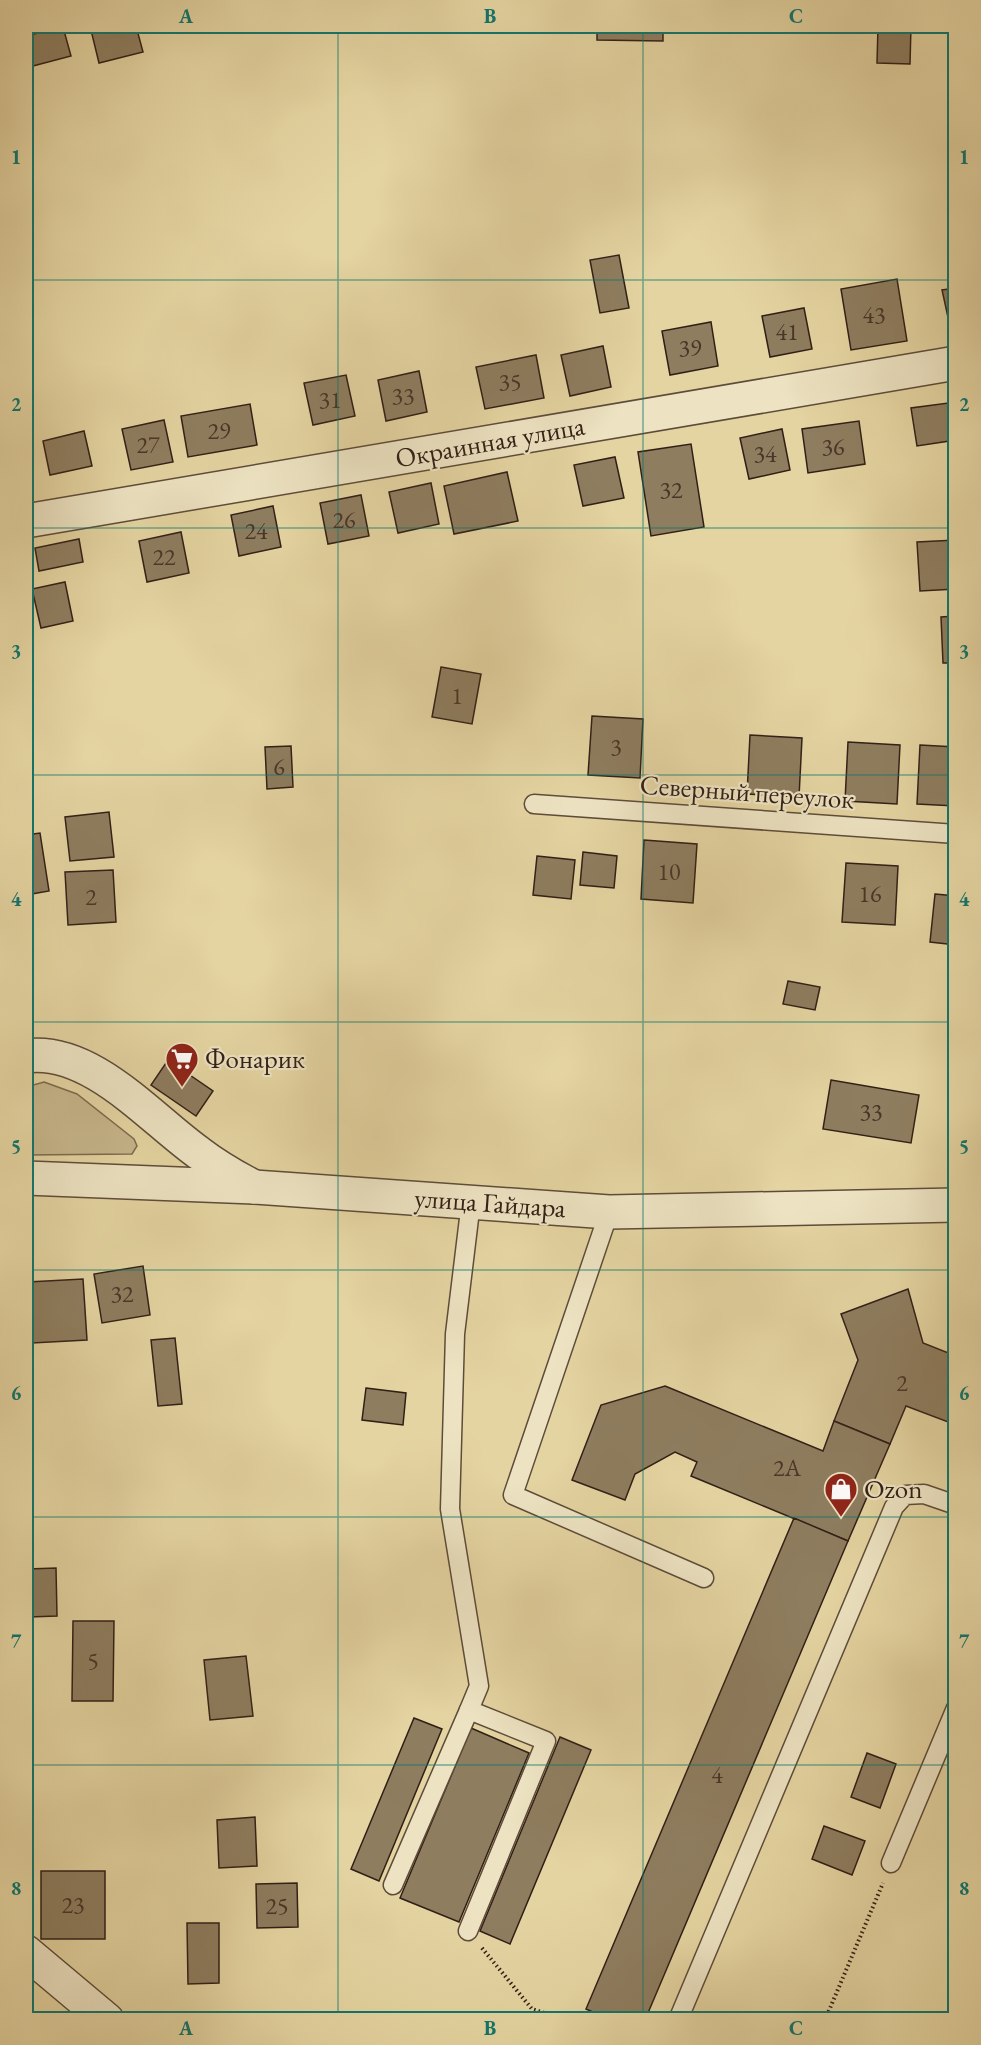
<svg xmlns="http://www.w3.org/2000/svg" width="981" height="2045" font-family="'EB Garamond',serif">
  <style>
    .green { fill: #c6b58a; stroke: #7c6a50; stroke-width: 1.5 }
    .building { fill: #8e7d5f; stroke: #311f17; stroke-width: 1.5 }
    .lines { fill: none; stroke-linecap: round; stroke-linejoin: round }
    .service-casing { stroke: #5e4c3a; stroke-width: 21 }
    .minor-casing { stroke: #5e4c3a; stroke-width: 36 }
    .tertiary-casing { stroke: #5e4c3a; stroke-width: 36 }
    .path { stroke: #311f17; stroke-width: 4; stroke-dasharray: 1.5 3; stroke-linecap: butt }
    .service { stroke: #ede3c2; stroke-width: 18 }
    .minor { stroke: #ede3c2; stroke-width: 33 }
    .tertiary { stroke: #ede3c2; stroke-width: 33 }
    .grid { fill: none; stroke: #0f766e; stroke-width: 1.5; stroke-opacity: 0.55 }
    .labels { text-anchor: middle; stroke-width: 4.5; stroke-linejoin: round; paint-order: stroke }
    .number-label { font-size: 24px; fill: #483629 }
    .street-label { font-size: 27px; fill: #311f17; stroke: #ede3c2 }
    .poi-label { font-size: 27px; fill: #311f17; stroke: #ede3c2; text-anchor: start }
    .neatline { fill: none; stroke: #0f766e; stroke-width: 2 }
    .grid-label { font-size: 20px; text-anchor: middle; font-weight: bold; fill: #0f766e }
  </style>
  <rect width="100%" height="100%" fill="#e4d4a1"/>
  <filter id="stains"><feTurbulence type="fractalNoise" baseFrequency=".00333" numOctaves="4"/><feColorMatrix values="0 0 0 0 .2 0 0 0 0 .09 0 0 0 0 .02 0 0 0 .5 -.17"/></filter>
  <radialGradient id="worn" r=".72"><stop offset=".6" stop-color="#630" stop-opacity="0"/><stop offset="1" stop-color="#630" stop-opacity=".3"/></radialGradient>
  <polygon class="green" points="44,1082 77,1094 134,1139 137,1146 132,1154 26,1155 26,1087"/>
  <g class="building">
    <polygon points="90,26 136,26 143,52 99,63"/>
    <polygon points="512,26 569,26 512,29"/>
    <polygon points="597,26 663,26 663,41 597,40"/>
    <polygon points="878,26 911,26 910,64 877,63"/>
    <polygon points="63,27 71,56 29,67 26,53 26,36"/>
    <polygon points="619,255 629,308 600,313 590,260"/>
    <polygon points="897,279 907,341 851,350 841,289"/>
    <polygon points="956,288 956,330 951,331 942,290"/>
    <polygon points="804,308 812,349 770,357 762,316"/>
    <polygon points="711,322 718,366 670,375 662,331"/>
    <polygon points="603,346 611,387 570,396 561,355"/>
    <polygon points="536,355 544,398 485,409 476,367"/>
    <polygon points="419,371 427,412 386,421 378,380"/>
    <polygon points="346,375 355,416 313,425 304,383"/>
    <polygon points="956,402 956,440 917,446 911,408"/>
    <polygon points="250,404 257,445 188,457 181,416"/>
    <polygon points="164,420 173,462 131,470 122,429"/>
    <polygon points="859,421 865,464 808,473 802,429"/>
    <polygon points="782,429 790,470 749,479 740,438"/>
    <polygon points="84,431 92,466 50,475 43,441"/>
    <polygon points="691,444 704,527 651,536 638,452"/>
    <polygon points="615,457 624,498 583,506 574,465"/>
    <polygon points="507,472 518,521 454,534 444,486"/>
    <polygon points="431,483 439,524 398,533 389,492"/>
    <polygon points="361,495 369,536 328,544 320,503"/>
    <polygon points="273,506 281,547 239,556 231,515"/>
    <polygon points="181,532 189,573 147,582 139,541"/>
    <polygon points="79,539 83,562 39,571 35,548"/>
    <polygon points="956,540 956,589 920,591 917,542"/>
    <polygon points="65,582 73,621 41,628 32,589"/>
    <polygon points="956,616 956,663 943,663 941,617"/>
    <polygon points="441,667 481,674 472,724 432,717"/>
    <polygon points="592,716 643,719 640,778 588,775"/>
    <polygon points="750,735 802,738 799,797 747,794"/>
    <polygon points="848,742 900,745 897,804 845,801"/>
    <polygon points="920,745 956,747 956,806 917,804"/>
    <polygon points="291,746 293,787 267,789 265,747"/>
    <polygon points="109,812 114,857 70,861 65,817"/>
    <polygon points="40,833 49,891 26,895 26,835"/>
    <polygon points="644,840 697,844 693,903 641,899"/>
    <polygon points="583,852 617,856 614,888 580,885"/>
    <polygon points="537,856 575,860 571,899 533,895"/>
    <polygon points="846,863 898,866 895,925 842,922"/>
    <polygon points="113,870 116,922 68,925 65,872"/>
    <polygon points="935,894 956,896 956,945 930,942"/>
    <polygon points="788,981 820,987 815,1010 783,1004"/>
    <polygon points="168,1060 213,1091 196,1116 151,1085"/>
    <polygon points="831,1080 919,1095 911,1143 823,1129"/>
    <polygon points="143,1266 150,1315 102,1323 94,1274"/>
    <polygon points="83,1279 87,1340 32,1343 28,1282"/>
    <polygon points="908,1289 923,1343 956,1356 956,1425 906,1406 890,1444 834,1421 858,1360 841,1314"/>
    <polygon points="175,1338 182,1404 158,1406 151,1340"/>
    <polygon points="665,1386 823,1451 834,1421 890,1444 848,1541 691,1476 697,1462 675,1452 635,1474 625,1500 572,1480 601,1405"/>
    <polygon points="366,1388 406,1393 403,1425 362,1420"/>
    <polygon points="794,1518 848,1541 645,2020 611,2020 586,2009"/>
    <polygon points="56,1568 57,1616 29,1617 28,1569"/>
    <polygon points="73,1621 114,1621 113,1701 72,1701"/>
    <polygon points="246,1656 253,1716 210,1720 204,1660"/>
    <polygon points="414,1718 442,1729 379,1881 351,1869"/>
    <polygon points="471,1728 529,1753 459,1922 400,1898"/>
    <polygon points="560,1737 591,1750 510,1944 480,1931"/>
    <polygon points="867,1753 896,1764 880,1808 851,1797"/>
    <polygon points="255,1817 257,1866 219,1868 217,1820"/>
    <polygon points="824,1826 865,1841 852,1875 812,1859"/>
    <rect x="41" y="1871" width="64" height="68"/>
    <polygon points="297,1883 298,1927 257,1928 256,1884"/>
    <polygon points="187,1923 219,1923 219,1983 188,1984"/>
  </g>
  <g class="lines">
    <g class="service-casing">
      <g id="service">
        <polyline points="534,804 956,834"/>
        <polyline points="609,1212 513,1495 704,1578"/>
        <polyline points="891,1863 956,1708"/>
        <polyline points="393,1885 469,1710"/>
        <polyline points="468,1931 546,1741 469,1710 479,1686 450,1509 455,1334 471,1202"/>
        <polyline points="678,2020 894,1507 905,1495 924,1494 956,1505"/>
      </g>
    </g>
    <g class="minor-casing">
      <g id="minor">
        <polyline points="26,521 956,363"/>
        <path d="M26,1056C91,1047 151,1119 199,1153C216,1166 235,1177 254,1187"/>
        <polyline points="26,1952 107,2020"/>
      </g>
    </g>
    <g class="tertiary-casing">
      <polyline id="tertiary" points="26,1178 254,1187 609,1212 956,1205"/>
    </g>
    <g class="path">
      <polyline points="482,1948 532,2009 566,2020"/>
      <polyline points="825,2020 883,1883"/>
    </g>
    <use href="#service" class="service"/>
    <use href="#minor" class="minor"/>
    <use href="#tertiary" class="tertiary"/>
  </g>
  <path class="grid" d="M338,26V2020M643,26V2020M26,280H956M26,528H956M26,775H956M26,1022H956M26,1270H956M26,1517H956M26,1765H956"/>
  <defs>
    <g id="supermarket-pin" transform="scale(1.725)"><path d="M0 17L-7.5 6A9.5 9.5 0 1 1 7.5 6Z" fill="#8f2418" stroke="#ede3c2"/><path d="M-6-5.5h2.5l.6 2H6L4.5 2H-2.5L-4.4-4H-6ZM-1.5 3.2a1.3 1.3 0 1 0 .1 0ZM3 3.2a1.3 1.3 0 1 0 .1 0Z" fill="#fff"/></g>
    <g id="shop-pin" transform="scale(1.725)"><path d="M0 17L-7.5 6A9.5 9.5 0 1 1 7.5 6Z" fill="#8f2418" stroke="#ede3c2"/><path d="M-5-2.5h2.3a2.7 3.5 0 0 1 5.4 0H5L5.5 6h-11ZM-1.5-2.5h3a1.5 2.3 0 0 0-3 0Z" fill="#fff"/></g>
  </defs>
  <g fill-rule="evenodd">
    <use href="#supermarket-pin" x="182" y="1059"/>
    <use href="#shop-pin" x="841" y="1489"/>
  </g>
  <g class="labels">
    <g class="number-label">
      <text x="874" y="323">43</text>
      <text x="787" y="340">41</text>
      <text x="690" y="356">39</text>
      <text x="510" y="390">35</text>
      <text x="403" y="404">33</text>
      <text x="330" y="408">31</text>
      <text x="219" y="439">29</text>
      <text x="148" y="453">27</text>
      <text x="833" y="455">36</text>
      <text x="765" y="462">34</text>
      <text x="671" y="498">32</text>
      <text x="344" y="528">26</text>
      <text x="256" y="539">24</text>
      <text x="164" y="565">22</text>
      <text x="457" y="704">1</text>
      <text x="616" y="755">3</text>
      <text x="279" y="775">6</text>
      <text x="669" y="880">10</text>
      <text x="870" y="902">16</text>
      <text x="91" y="905">2</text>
      <text x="871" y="1120">33</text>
      <text x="122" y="1302">32</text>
      <text x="902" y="1391">2</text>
      <text x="787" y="1476">2А</text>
      <text x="93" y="1669">5</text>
      <text x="717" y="1783">4</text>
      <text x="73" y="1913">23</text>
      <text x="277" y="1914">25</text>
    </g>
    <g class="street-label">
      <text transform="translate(490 442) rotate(-10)" y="9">Окраинная улица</text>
      <text transform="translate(747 792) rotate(4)" y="9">Северный переулок</text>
      <text transform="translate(490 1203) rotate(4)" y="9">улица Гайдара</text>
    </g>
    <g class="poi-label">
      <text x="205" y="1068">Фонарик</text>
      <text x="864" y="1498">Ozon</text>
    </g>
  </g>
  <rect width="981" height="2045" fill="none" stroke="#e4d4a1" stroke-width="66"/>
  <rect x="33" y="33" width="915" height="1979" class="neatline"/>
  <g class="grid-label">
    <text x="186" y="23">A</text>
    <text x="490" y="23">B</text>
    <text x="796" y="23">C</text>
    <text x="16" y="164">1</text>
    <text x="964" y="164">1</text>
    <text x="16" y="411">2</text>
    <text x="964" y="411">2</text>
    <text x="16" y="658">3</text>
    <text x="964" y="658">3</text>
    <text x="16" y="906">4</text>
    <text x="964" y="906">4</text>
    <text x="16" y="1153">5</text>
    <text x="964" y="1153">5</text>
    <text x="16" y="1400">6</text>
    <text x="964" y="1400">6</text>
    <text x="16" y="1648">7</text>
    <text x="964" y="1648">7</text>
    <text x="16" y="1895">8</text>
    <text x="964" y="1895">8</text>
    <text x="186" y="2035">A</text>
    <text x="490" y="2035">B</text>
    <text x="796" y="2035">C</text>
  </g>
  <rect width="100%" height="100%" filter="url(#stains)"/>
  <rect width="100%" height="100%" fill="url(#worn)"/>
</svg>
